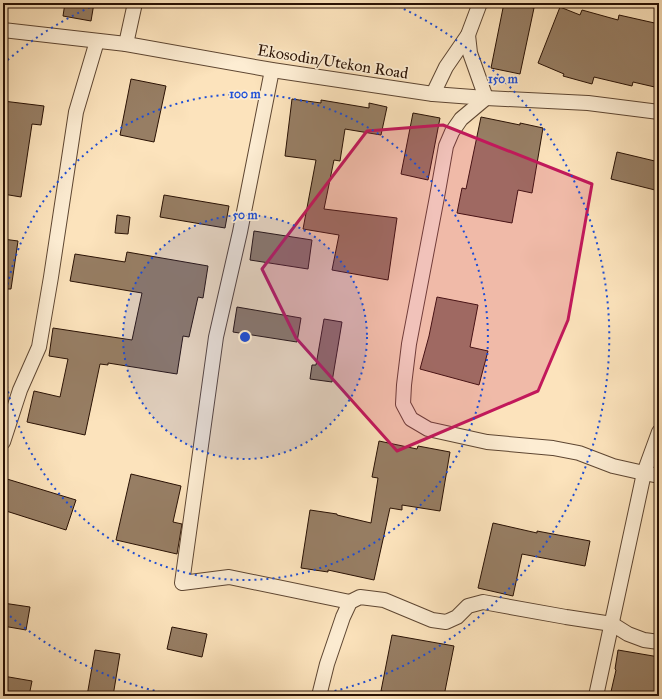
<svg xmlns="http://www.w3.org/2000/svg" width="662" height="699" font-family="'IM FELL Great Primer',serif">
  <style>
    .building { fill: #977e64; stroke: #291104 }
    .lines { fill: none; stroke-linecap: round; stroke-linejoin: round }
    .minor-casing { stroke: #5e4632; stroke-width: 16 }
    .minor { stroke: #fdedd3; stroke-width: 14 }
    .marked { fill: #c2185b; fill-opacity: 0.2; stroke: #c2185b; stroke-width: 3; stroke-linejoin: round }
    .ring { fill: none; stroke: #1d4ed8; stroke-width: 2; stroke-dasharray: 2 4 }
    .labels { text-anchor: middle; stroke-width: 3.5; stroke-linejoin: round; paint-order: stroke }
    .street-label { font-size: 16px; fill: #291104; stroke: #fdedd3 }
    .centre { fill: #1d4ed8; stroke: #fdedd3; stroke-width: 2 }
    .ring-label { font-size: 12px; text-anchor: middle; font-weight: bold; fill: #1d4ed8; stroke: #fdedd3; stroke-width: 3.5; stroke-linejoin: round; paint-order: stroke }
  </style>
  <rect width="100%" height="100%" fill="#fce3bc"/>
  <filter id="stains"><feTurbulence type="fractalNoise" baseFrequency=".005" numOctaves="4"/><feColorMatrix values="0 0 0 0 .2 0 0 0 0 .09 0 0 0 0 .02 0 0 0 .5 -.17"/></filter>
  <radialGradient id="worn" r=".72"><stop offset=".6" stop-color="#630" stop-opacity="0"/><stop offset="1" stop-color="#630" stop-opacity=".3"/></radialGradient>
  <g class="building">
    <polygon points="65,3 94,3 91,21 63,16"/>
    <polygon points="504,3 511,3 534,8 520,74 491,68"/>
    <polygon points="560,7 580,15 582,10 618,20 619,15 659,24 659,88 633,82 632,86 594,77 592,84 563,76 564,74 538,63"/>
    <polygon points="131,79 166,86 154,142 120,135"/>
    <polygon points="292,99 321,103 321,100 369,108 369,103 387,107 381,135 345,129 340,161 334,160 324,209 397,218 388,280 332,270 339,235 303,229 316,160 285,156"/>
    <polygon points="3,101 44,106 41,125 32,124 26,164 21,197 3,194"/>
    <polygon points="413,113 440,118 428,180 401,174"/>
    <polygon points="481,117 520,125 520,123 543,128 532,193 518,190 512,223 457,213 462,188 466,189"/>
    <polygon points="617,152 659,162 659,191 611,179"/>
    <polygon points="164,195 229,206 225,228 160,217"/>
    <polygon points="117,215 130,217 128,234 115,233"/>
    <polygon points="254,231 312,240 308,269 250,260"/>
    <polygon points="3,239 18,241 11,289 3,289"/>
    <polygon points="127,252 208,266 203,298 198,297 189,337 183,336 177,374 108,363 108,365 100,364 85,435 27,422 34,391 60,397 68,359 49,356 53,328 132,340 142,293 70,281 75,254 125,262"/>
    <polygon points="437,297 478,305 470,347 488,351 479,385 420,369 429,336"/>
    <polygon points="237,307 301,318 297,342 233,332"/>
    <polygon points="324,319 342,322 332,382 310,379 312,365 316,365"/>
    <polygon points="379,441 417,449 418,446 450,452 440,511 402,505 402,510 390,508 374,580 328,570 328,572 301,568 310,510 337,514 337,515 371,523 378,478 372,477"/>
    <polygon points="131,474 181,486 173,522 182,524 177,554 116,540"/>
    <polygon points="7,479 76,500 66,530 3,510 3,493"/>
    <polygon points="493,523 537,533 537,531 590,541 585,566 522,554 513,596 478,588"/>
    <polygon points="3,603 30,607 26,630 3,626"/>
    <polygon points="172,627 207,634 202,657 167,649"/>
    <polygon points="392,635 454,646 444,696 407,696 381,691"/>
    <polygon points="95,650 120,654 113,696 87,696"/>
    <polygon points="618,650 659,657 659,696 610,696 616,670 615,669"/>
    <polygon points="3,676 32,681 29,696 3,696"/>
  </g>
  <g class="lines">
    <g class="minor-casing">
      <g id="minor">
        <polyline points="3,30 126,44 272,70 433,94 486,98 588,103 659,112"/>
        <polyline points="468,35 470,53 486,98 461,119 452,132 446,146 437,197 409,344 404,385 403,404 411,419 428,429 487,442 553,448 579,453 613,466 644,473 659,476"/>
        <polyline points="126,44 135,3"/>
        <polyline points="272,70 240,232 216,337 182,583 229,577 350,602"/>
        <polyline points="433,94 446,67 468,35 480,3"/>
        <polyline points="3,442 20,390 39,347 51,277 76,112 97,41"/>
        <polyline points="319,696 327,664 343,617 350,602 360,597 384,600 432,620 446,622 457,617 468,606 483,602 566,617 612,624 628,634 644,640 659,642"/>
        <polyline points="596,696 644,473 659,432"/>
      </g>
    </g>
    <use href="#minor" class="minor"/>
  </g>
  <path class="marked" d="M443,125L592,184L568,320L538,391L397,451L296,338L262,269L367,131Z"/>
  <circle cx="245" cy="337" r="122" fill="#1d4ed8" fill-opacity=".12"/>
  <g class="ring">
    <circle cx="245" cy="337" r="122"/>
    <path d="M3 314A243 243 0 1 1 3 360"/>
    <path d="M178 696A365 365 0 0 1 3 610M3 64A365 365 0 0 1 97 4M393 4A365 365 0 0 1 312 696"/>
  </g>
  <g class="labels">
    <g class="street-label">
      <text transform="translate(333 61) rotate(9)" y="6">Ekosodin/Utekon Road</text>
    </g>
  </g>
  <circle cx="245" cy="337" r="6" class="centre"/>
  <g class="ring-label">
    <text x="503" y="83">150 m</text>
    <text x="245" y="98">100 m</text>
    <text x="245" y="219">50 m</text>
  </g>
  <rect width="662" height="699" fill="none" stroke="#fce3bc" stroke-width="16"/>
  <rect x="4" y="4" width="654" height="691" fill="none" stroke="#291104" stroke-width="2"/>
  <rect x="8" y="8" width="646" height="683" fill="none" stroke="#291104"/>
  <rect width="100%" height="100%" filter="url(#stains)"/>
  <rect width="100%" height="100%" fill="url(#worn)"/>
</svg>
